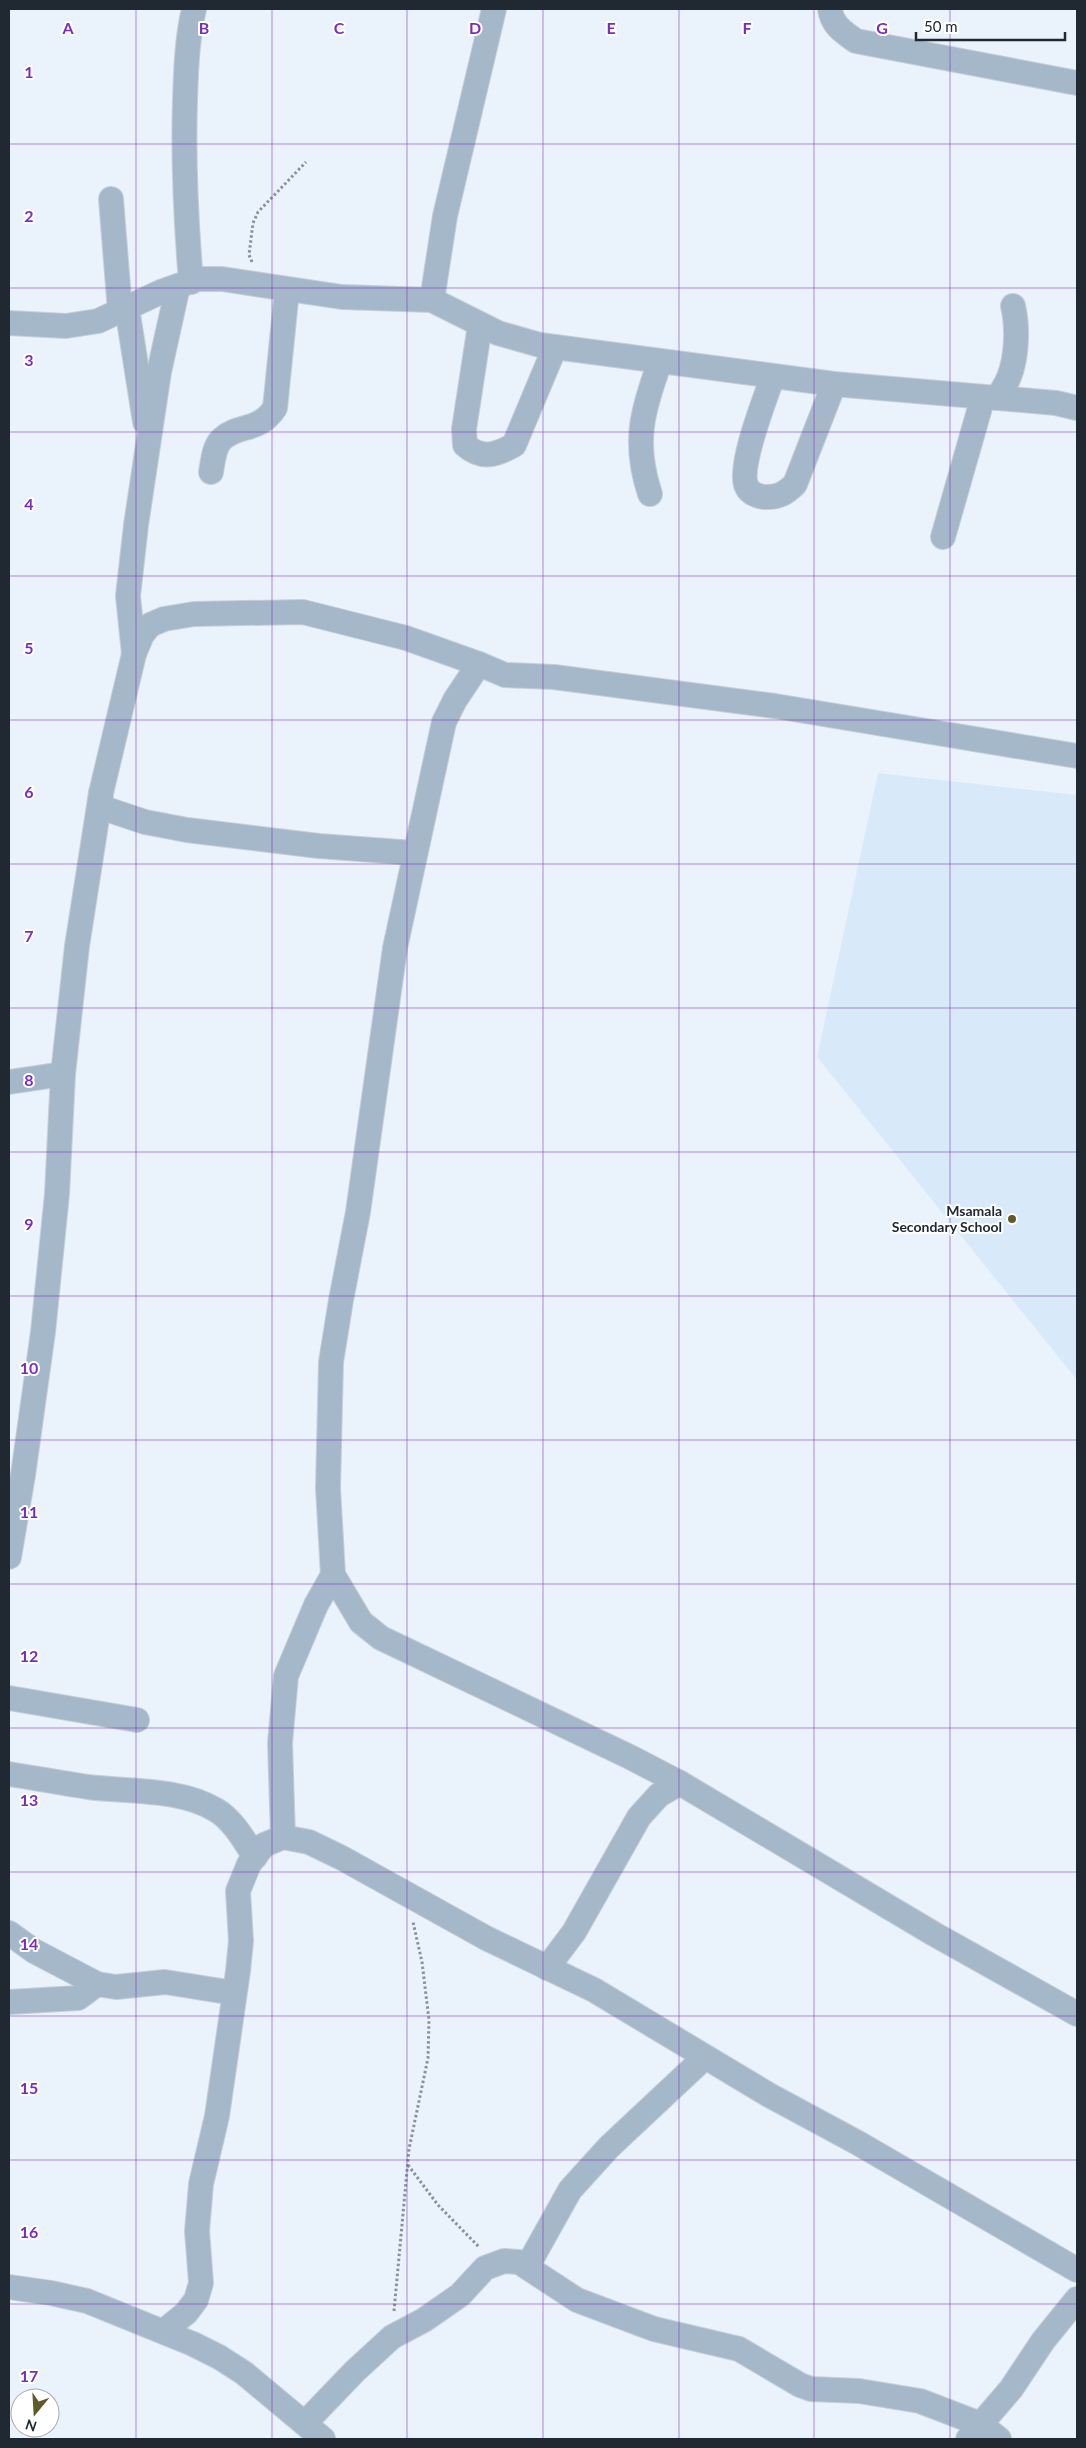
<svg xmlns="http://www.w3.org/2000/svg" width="1086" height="2448" font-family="Lato,sans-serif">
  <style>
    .built { fill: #d8eafa }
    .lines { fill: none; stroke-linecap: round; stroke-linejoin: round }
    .minor-casing { stroke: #c6cfd7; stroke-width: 26 }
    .path { stroke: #89929a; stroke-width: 3; stroke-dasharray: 2.5 2.5; stroke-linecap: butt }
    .minor { stroke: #a4b8ca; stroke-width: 24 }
    .grid { fill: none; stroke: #7b2cbf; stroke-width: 1; stroke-opacity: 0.55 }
    .poi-dot { fill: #615a27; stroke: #fff; stroke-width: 2 }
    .labels { text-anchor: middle; stroke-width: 4; stroke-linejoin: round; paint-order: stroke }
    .poi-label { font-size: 14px; font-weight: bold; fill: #202931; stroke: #fff; text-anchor: end }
    .grid-label { font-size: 16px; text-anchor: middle; font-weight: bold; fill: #7b2cbf; stroke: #fff; stroke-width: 4; stroke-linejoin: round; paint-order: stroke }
  </style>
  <rect width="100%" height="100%" fill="#eaf3fc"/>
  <polygon class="built" points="878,773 1077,795 1077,1380 817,1057"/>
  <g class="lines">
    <g class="minor-casing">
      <g id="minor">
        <path d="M830,9C832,25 843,32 856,41L1077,83"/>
        <polyline points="111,199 120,311"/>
        <path d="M191,282C186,221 183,161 185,101C186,70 187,38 194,9"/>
        <polyline points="432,300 445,216 494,9"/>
        <polyline points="127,308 145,422"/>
        <polyline points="9,323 66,326 98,321 163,291 198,279 222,279 342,297 432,300 498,333 540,345 834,384 1056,403 1077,408"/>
        <path d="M480,325L464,429L465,445C482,460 496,455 514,445L555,347"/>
        <path d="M773,376C765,399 739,464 746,485C749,493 757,496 764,497C778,498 786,493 795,484L834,384"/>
        <path d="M997,398C1001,392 1006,385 1009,377C1017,357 1018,327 1013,306"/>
        <path d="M211,472C213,461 214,446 222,439C240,423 258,433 275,408L287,290"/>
        <path d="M650,494C633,443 642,411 660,362"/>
        <polyline points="943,537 983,397"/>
        <polyline points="134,654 128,596 136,525 159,372 178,286"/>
        <polyline points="1077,756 775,706 554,677 505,675 479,664 455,700 444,722 395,948 358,1212 341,1300 331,1362 328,1488 333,1575 361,1622 381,1638 630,1757 680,1783 934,1934 1077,2014"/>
        <polyline points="101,793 100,807 145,822 187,830 319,846 414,853"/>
        <polyline points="9,1082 63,1074"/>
        <polyline points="9,1557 23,1475 43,1332 57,1194 63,1074 77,946 101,793 134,654 142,635 150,625 164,619 194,614 303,612 406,638 479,664"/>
        <polyline points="9,1698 137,1720"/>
        <path d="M9,1774C35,1778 62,1783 88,1787C129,1792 179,1788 216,1810C233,1820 244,1840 255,1857"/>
        <polyline points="283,1837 280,1743 286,1676 316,1605 333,1575"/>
        <polyline points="9,1933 34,1951 97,1984 116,1987 165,1982 234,1993"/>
        <polyline points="547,1968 574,1932 639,1817 659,1795 680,1783"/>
        <polyline points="9,2002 78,1998 97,1984"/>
        <polyline points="527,2267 570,2190 609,2147 704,2058"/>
        <polyline points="9,2287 51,2293 87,2301 193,2344 219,2357 244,2373 323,2439"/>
        <polyline points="164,2331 186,2313 196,2300 201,2283 197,2231 201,2184 217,2116 238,1971 241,1941 238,1891 249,1864 264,1845 283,1837 309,1842 342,1858 486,1938 594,1990 769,2095 858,2143 1077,2270"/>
        <polyline points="305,2423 355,2371 392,2337 424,2320 460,2295 485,2268 504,2261 519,2262 577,2300 654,2329 739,2349 800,2385 811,2389 859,2391 920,2401 980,2424 999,2439"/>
        <polyline points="968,2439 1011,2389 1043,2341 1077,2299"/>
      </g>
    </g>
    <g class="path">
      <polyline points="252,262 249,255 253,223 258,212 306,162"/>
      <polyline points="408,2165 438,2205 479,2247"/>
      <polyline points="394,2311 409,2149 428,2058 429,2020 422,1962 413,1922"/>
    </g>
    <use href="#minor" class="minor"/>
  </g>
  <path class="grid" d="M136,9V2439M272,9V2439M407,9V2439M543,9V2439M679,9V2439M814,9V2439M950,9V2439M9,144H1077M9,288H1077M9,432H1077M9,576H1077M9,720H1077M9,864H1077M9,1008H1077M9,1152H1077M9,1296H1077M9,1440H1077M9,1584H1077M9,1728H1077M9,1872H1077M9,2016H1077M9,2160H1077M9,2304H1077"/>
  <circle class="poi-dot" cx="1012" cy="1219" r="5"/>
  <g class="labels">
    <g class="poi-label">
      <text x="1002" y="1216">Msamala<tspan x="1002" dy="16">Secondary School</tspan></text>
    </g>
  </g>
  <g class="grid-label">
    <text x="68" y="34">A</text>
    <text x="204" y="34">B</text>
    <text x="339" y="34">C</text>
    <text x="475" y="34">D</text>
    <text x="611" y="34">E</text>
    <text x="747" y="34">F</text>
    <text x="882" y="34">G</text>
    <text x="29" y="78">1</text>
    <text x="29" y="222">2</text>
    <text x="29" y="366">3</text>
    <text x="29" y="510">4</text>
    <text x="29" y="654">5</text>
    <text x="29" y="798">6</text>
    <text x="29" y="942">7</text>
    <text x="29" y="1086">8</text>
    <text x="29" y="1230">9</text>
    <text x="29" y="1374">10</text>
    <text x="29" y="1518">11</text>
    <text x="29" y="1662">12</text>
    <text x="29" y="1806">13</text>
    <text x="29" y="1950">14</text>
    <text x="29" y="2094">15</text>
    <text x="29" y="2238">16</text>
    <text x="29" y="2382">17</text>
  </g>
  <rect width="1086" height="2448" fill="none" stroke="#202931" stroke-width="20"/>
  <g transform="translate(35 2413) rotate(198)"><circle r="24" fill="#ffffff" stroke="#a6a9ad"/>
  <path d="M0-4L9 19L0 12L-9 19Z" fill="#615a27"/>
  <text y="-8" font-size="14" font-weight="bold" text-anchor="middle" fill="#202931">N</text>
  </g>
  <path d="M916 32v8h149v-8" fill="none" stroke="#202931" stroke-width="2.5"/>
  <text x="924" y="32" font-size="15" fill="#202931" stroke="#ffffff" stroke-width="4" paint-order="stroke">50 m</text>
</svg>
